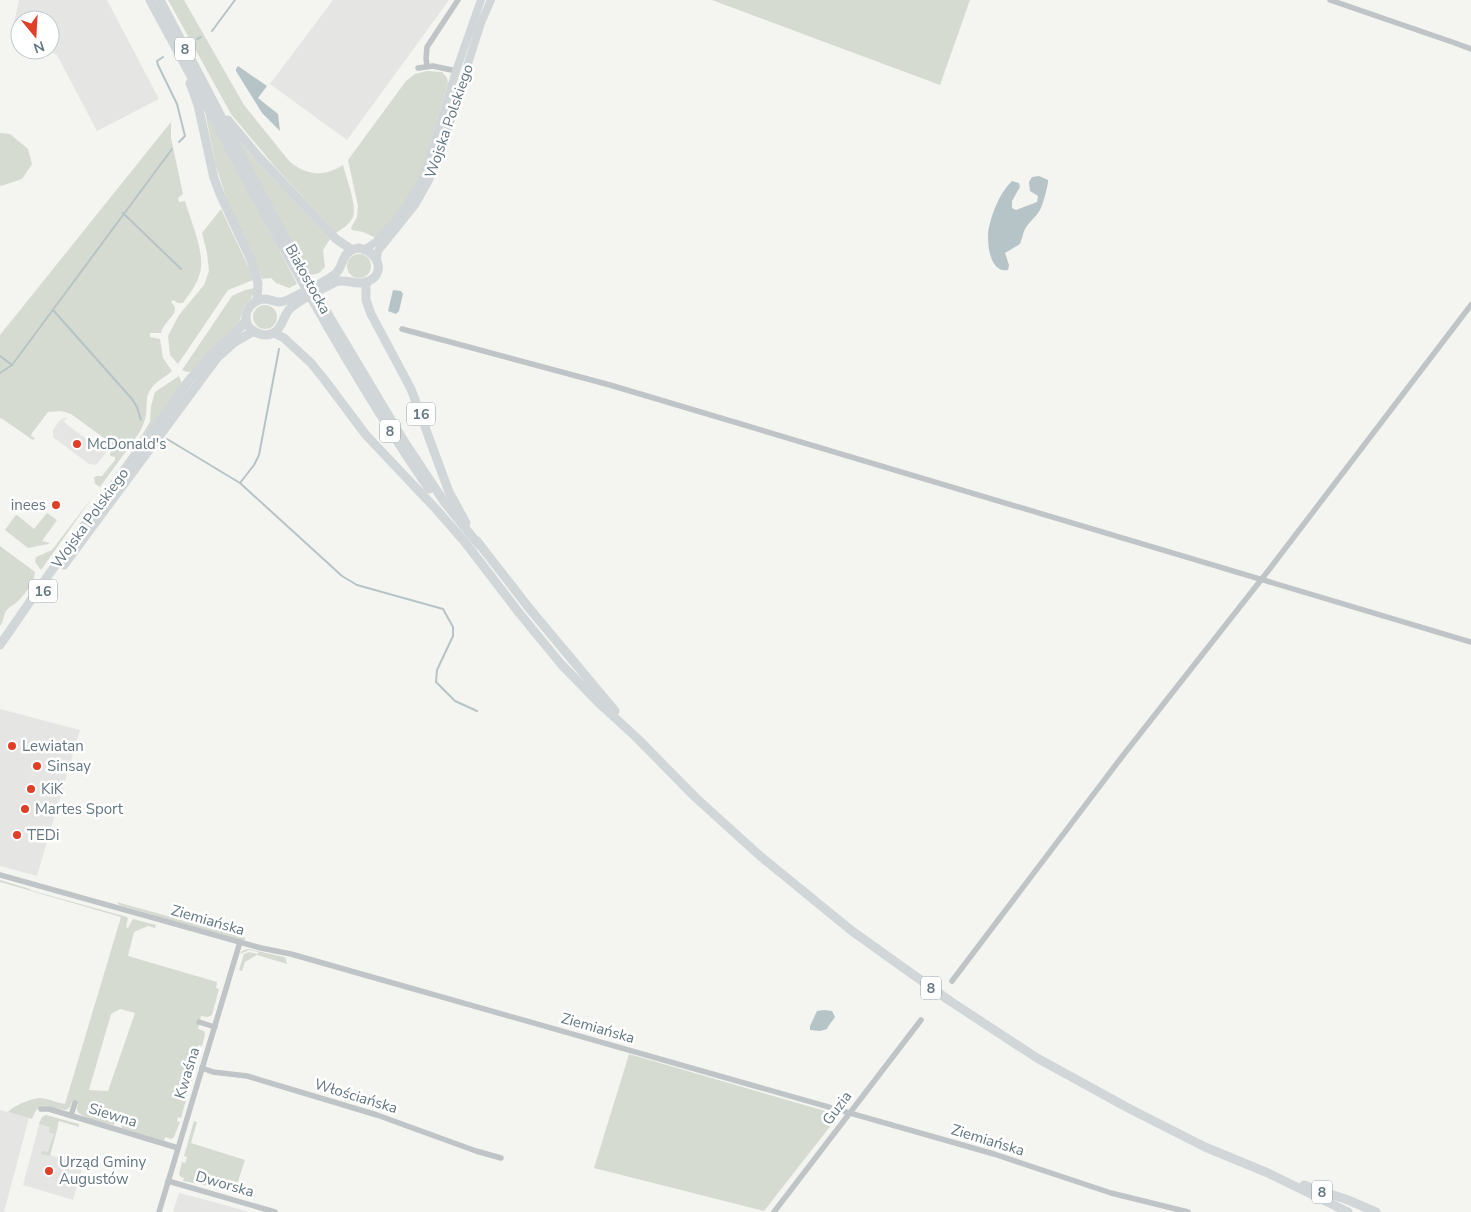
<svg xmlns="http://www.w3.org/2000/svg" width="1471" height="1212" font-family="'Nunito Sans',sans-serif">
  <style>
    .built { fill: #e5e5e4 }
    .green { fill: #d6dbd1; fill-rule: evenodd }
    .water { fill: #b7c4c7 }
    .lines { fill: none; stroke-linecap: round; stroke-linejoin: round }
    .stream { stroke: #b7c4c7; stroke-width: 2 }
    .minor { stroke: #bfc4c6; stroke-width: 5.5 }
    .secondary { stroke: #d1d6d9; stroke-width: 8 }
    .primary { stroke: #d1d6d9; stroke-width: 9 }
    .trunk { stroke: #d1d6d9; stroke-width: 9 }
    .poi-dot { fill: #df3f26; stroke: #fff; stroke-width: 2 }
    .labels { text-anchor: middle; stroke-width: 5; stroke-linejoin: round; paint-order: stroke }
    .shield { fill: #fff; stroke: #92a0a7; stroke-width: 1 }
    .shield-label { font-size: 14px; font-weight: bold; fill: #647781 }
    .street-label { font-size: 15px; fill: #647781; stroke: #fff }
    .poi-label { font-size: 15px; fill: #647781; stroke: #fff; text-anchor: start }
  </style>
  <rect width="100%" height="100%" fill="#f4f4f0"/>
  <g class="built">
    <polygon points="19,0 107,0 159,99 97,131 57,55 45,50 50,50 50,20 20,20 20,40 11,36"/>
    <polygon points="333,0 449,0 347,140 270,84"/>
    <polygon points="64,418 69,418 64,420 65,423 97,447 103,444 106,446 106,453 96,465 89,464 53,437 53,430 60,420"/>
    <polygon points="0,709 80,730 37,876 0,866"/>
    <polygon points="0,1110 29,1118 4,1212 0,1212"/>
    <polygon points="40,1121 58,1127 50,1155 83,1165 73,1200 23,1185"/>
    <polygon points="179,1193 221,1204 249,1212 173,1212"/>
  </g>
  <g class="green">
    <path d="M168,0H184L244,105L290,162C309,176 323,177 343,165C346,178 357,204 353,217C350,224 342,229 336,233L276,168L231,114Z"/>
    <polygon points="712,0 970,0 940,85"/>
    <polygon points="427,71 442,72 447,78 448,83 420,179 396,216 376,238 363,232 352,230 351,228 357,217 358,206 348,160 406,81 415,74"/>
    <polygon points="203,102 297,284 289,288 276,283 271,278 262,279 227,200 216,166"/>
    <path d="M171,122V138L183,194L178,198L179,202L185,201C191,222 207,256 199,276C196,286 189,294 183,303H178L173,300L171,302C173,305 176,307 175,310C174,317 163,323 161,333H150V337L160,339L163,358L172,371C166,377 158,380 153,386C143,398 149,407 145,419C143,428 137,436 132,443L127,441L126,444L129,447L100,487L95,484L94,478L96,476H102L115,460V457L110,456L111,446L108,441L71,414L61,411L48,412L32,433L31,436L35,438L33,440L1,418L0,419V335Z"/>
    <polygon points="0,133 10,134 28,149 32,164 22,179 1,186 0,185"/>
    <polygon points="236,136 252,156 330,239 323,250 325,267 319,273 311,275 249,163"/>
    <polygon points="221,209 248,266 253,280 228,290 178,364 170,355 168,336 179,315 204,285 209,271 207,253 202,233"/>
    <circle cx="359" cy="266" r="12"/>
    <polygon points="255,288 251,299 244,306 239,323 193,371 187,372 182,370 232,296 245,290"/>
    <circle cx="265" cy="317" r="12"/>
    <polygon points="179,376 182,384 138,447 135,446 150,422 151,406 155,392"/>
    <polygon points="94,495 41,570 35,562 36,557 52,550"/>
    <polygon points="47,513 57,520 42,541 50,543 48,544 28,548 5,530 15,516 17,515 34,529"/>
    <path d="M0,546L35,572C34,582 26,593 19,600C15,604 9,607 6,611C3,616 4,621 0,626Z"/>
    <path d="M0,880L30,889V890L127,917L128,919L126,927L128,928L133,919L156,925L155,928L148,926L134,932L128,956L217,982L216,988L219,989L212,1015L208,1017L201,1016L198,1029L204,1031L205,1034L202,1046L198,1045L197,1051L201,1052L187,1096H184L183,1099L186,1100L181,1118L178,1117L177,1121L180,1122L174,1137L171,1139L165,1137L164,1141L122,1128L121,1122L117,1121L113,1125C106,1123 82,1118 78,1112C76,1109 77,1107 78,1104L72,1102L70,1107L66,1110C50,1109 40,1097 32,1119L8,1112C13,1106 32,1098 41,1098C49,1099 58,1103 65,1104L121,917L0,882ZM120,1009L135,1013L108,1091L89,1090L111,1014Z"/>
    <polygon points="117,902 246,938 243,941 119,905"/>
    <polygon points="248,949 284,957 286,959 287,964 257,955 245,962 242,971 239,970 244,954 249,952 258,954 258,952 249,950 240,954 242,951"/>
    <polygon points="629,1054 839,1115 764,1211 594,1168"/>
    <polygon points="46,1115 79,1124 79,1127 59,1121 50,1156 41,1154 42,1151 48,1152 54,1134 49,1132 50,1127 39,1124 42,1117"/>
    <polygon points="194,1121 197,1122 191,1143 245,1160 235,1191 183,1181 184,1178 181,1177 179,1174 182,1162 185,1163 187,1157 184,1156"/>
  </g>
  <g class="water">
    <polygon points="238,66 267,86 258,98 278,114 280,131 262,113 236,71 236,69"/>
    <path d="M1039,176L1048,180C1049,183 1042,208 1040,210C1036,217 1029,222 1025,229C1023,233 1022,239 1020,244L1005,253L1009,265L1008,270C989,274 986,240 989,227C993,210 1000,193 1012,181L1019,183L1020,187L1012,201V208L1016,210L1037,202L1038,196L1030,191L1029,182L1032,177Z"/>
    <polygon points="393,290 401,291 403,294 399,311 396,314 388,311"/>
    <path d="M824,1010L832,1011L835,1017C832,1022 829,1024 827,1029L820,1031L810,1030V1026L817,1011Z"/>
  </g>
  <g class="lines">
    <g class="stream">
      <polyline points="212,31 235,0"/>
      <polyline points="197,39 201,37"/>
      <polyline points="163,57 157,61 158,65 177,104 185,136 179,142"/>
      <polyline points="123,213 181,269"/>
      <polyline points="53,310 132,399 137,407 141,420"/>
      <polyline points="0,356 12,365"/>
      <polyline points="0,373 12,365 172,149"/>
      <polyline points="167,439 240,483 342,576 357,585 443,609 453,627 453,636 437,670 436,682 455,701 477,711"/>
      <polyline points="240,483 254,465 259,455 279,349"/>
    </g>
    <g class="minor">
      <polyline points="1330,0 1455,43 1471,49"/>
      <polyline points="427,66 426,58 427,47 458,0"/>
      <polyline points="418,68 433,66 456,71"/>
      <polyline points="402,329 610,385 1471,642"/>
      <polyline points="0,875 261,948 291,954 994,1154 1111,1193 1188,1212"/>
      <polyline points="952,981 1121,758 1268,571 1471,305"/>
      <polyline points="199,1022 215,1027"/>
      <polyline points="202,1068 213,1072 247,1076 377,1115 476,1151 501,1158"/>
      <polyline points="41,1109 49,1109 178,1148"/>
      <polyline points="71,1115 75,1103"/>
      <polyline points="168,1181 275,1212"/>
      <polyline points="159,1212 240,942"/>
      <polyline points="774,1212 921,1020"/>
    </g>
    <g class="secondary">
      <polyline points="365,249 376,242 399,217 420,185 429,161 456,71 481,0"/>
      <polyline points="377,259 378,251 415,205 429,180 442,149 465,73 481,23 491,0"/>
    </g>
    <g class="primary">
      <path d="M358,248C379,251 387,275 366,282C356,286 346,278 335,282C321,290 304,297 292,307C283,313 284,326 275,332C265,339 247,332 246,319C245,309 254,299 265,299C270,299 274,302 279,302C283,302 287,300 290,299C304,291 322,284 334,275C346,266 338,253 358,248Z"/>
      <polyline points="64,565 217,358 235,342 254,331"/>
      <polyline points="0,645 47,577 190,379 211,355 241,327 246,320"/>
    </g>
    <g class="trunk">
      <path d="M150,0C240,165 323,334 429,489"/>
      <polyline points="160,0 266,202 328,314 402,438 445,503 479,545"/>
      <polyline points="190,83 198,105 214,178 220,194 251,260 255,273 258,283 257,301"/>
      <polyline points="228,120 257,155 336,239 351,249"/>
      <polyline points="366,282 366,300 371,314 411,389 449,492 466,523"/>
      <polyline points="274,333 284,338 311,363 324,379 366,435 436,509 464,541 520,614 561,664 600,704 637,738 695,797 759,855 852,931 950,1001 1037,1058 1130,1109 1205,1147 1268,1173 1348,1212"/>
      <polyline points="477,541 529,608 615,711"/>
      <polyline points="1304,1185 1348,1200 1376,1212"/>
    </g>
  </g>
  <g class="poi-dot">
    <circle cx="77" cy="444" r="5"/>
    <circle cx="56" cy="505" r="5"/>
    <circle cx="12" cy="746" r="5"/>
    <circle cx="37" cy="766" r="5"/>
    <circle cx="31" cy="789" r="5"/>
    <circle cx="25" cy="809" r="5"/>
    <circle cx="17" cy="835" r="5"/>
    <circle cx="49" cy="1171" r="5"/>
  </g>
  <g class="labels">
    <g class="shield">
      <rect x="175" y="37.5" width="20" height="23" rx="4"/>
      <rect x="407" y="402.5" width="28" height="23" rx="4"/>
      <rect x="380" y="419.5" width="20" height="23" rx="4"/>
      <rect x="29" y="579.5" width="28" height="23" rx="4"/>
      <rect x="921" y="976.5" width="20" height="23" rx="4"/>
      <rect x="1312" y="1180.5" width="20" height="23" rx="4"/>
    </g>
    <g class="shield-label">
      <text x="185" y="54">8</text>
      <text x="421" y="419">16</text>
      <text x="390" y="436">8</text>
      <text x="43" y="596">16</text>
      <text x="931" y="993">8</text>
      <text x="1322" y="1197">8</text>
    </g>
    <g class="street-label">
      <text transform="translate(449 121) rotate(-71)" y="5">Wojska Polskiego</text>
      <text transform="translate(308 279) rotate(61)" y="5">Białostocka</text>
      <text transform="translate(90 518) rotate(-54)" y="5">Wojska Polskiego</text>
      <text transform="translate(208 920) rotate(16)" y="5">Ziemiańska</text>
      <text transform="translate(598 1028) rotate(16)" y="5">Ziemiańska</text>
      <text transform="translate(187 1073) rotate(-73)" y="5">Kwaśna</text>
      <text transform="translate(356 1096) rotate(17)" y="5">Włościańska</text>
      <text transform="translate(837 1108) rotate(-53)" y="5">Guzia</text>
      <text transform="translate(113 1115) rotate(17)" y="5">Siewna</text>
      <text transform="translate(988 1140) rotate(17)" y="5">Ziemiańska</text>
      <text transform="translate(225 1184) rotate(16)" y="5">Dworska</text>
    </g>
    <g class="poi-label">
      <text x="87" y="449">McDonald's</text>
      <text x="46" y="510" text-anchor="end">inees</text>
      <text x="22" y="751">Lewiatan</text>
      <text x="47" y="771">Sinsay</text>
      <text x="41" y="794">KiK</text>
      <text x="35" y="814">Martes Sport</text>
      <text x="27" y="840">TEDi</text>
      <text x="59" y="1167">Urząd Gminy<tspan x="59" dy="17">Augustów</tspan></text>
    </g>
  </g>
  <g transform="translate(35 35) rotate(162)"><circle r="24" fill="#ffffff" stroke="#c1c9cd"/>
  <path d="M0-4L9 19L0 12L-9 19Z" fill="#df3f26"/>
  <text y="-8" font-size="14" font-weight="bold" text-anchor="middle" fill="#647781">N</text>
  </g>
</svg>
